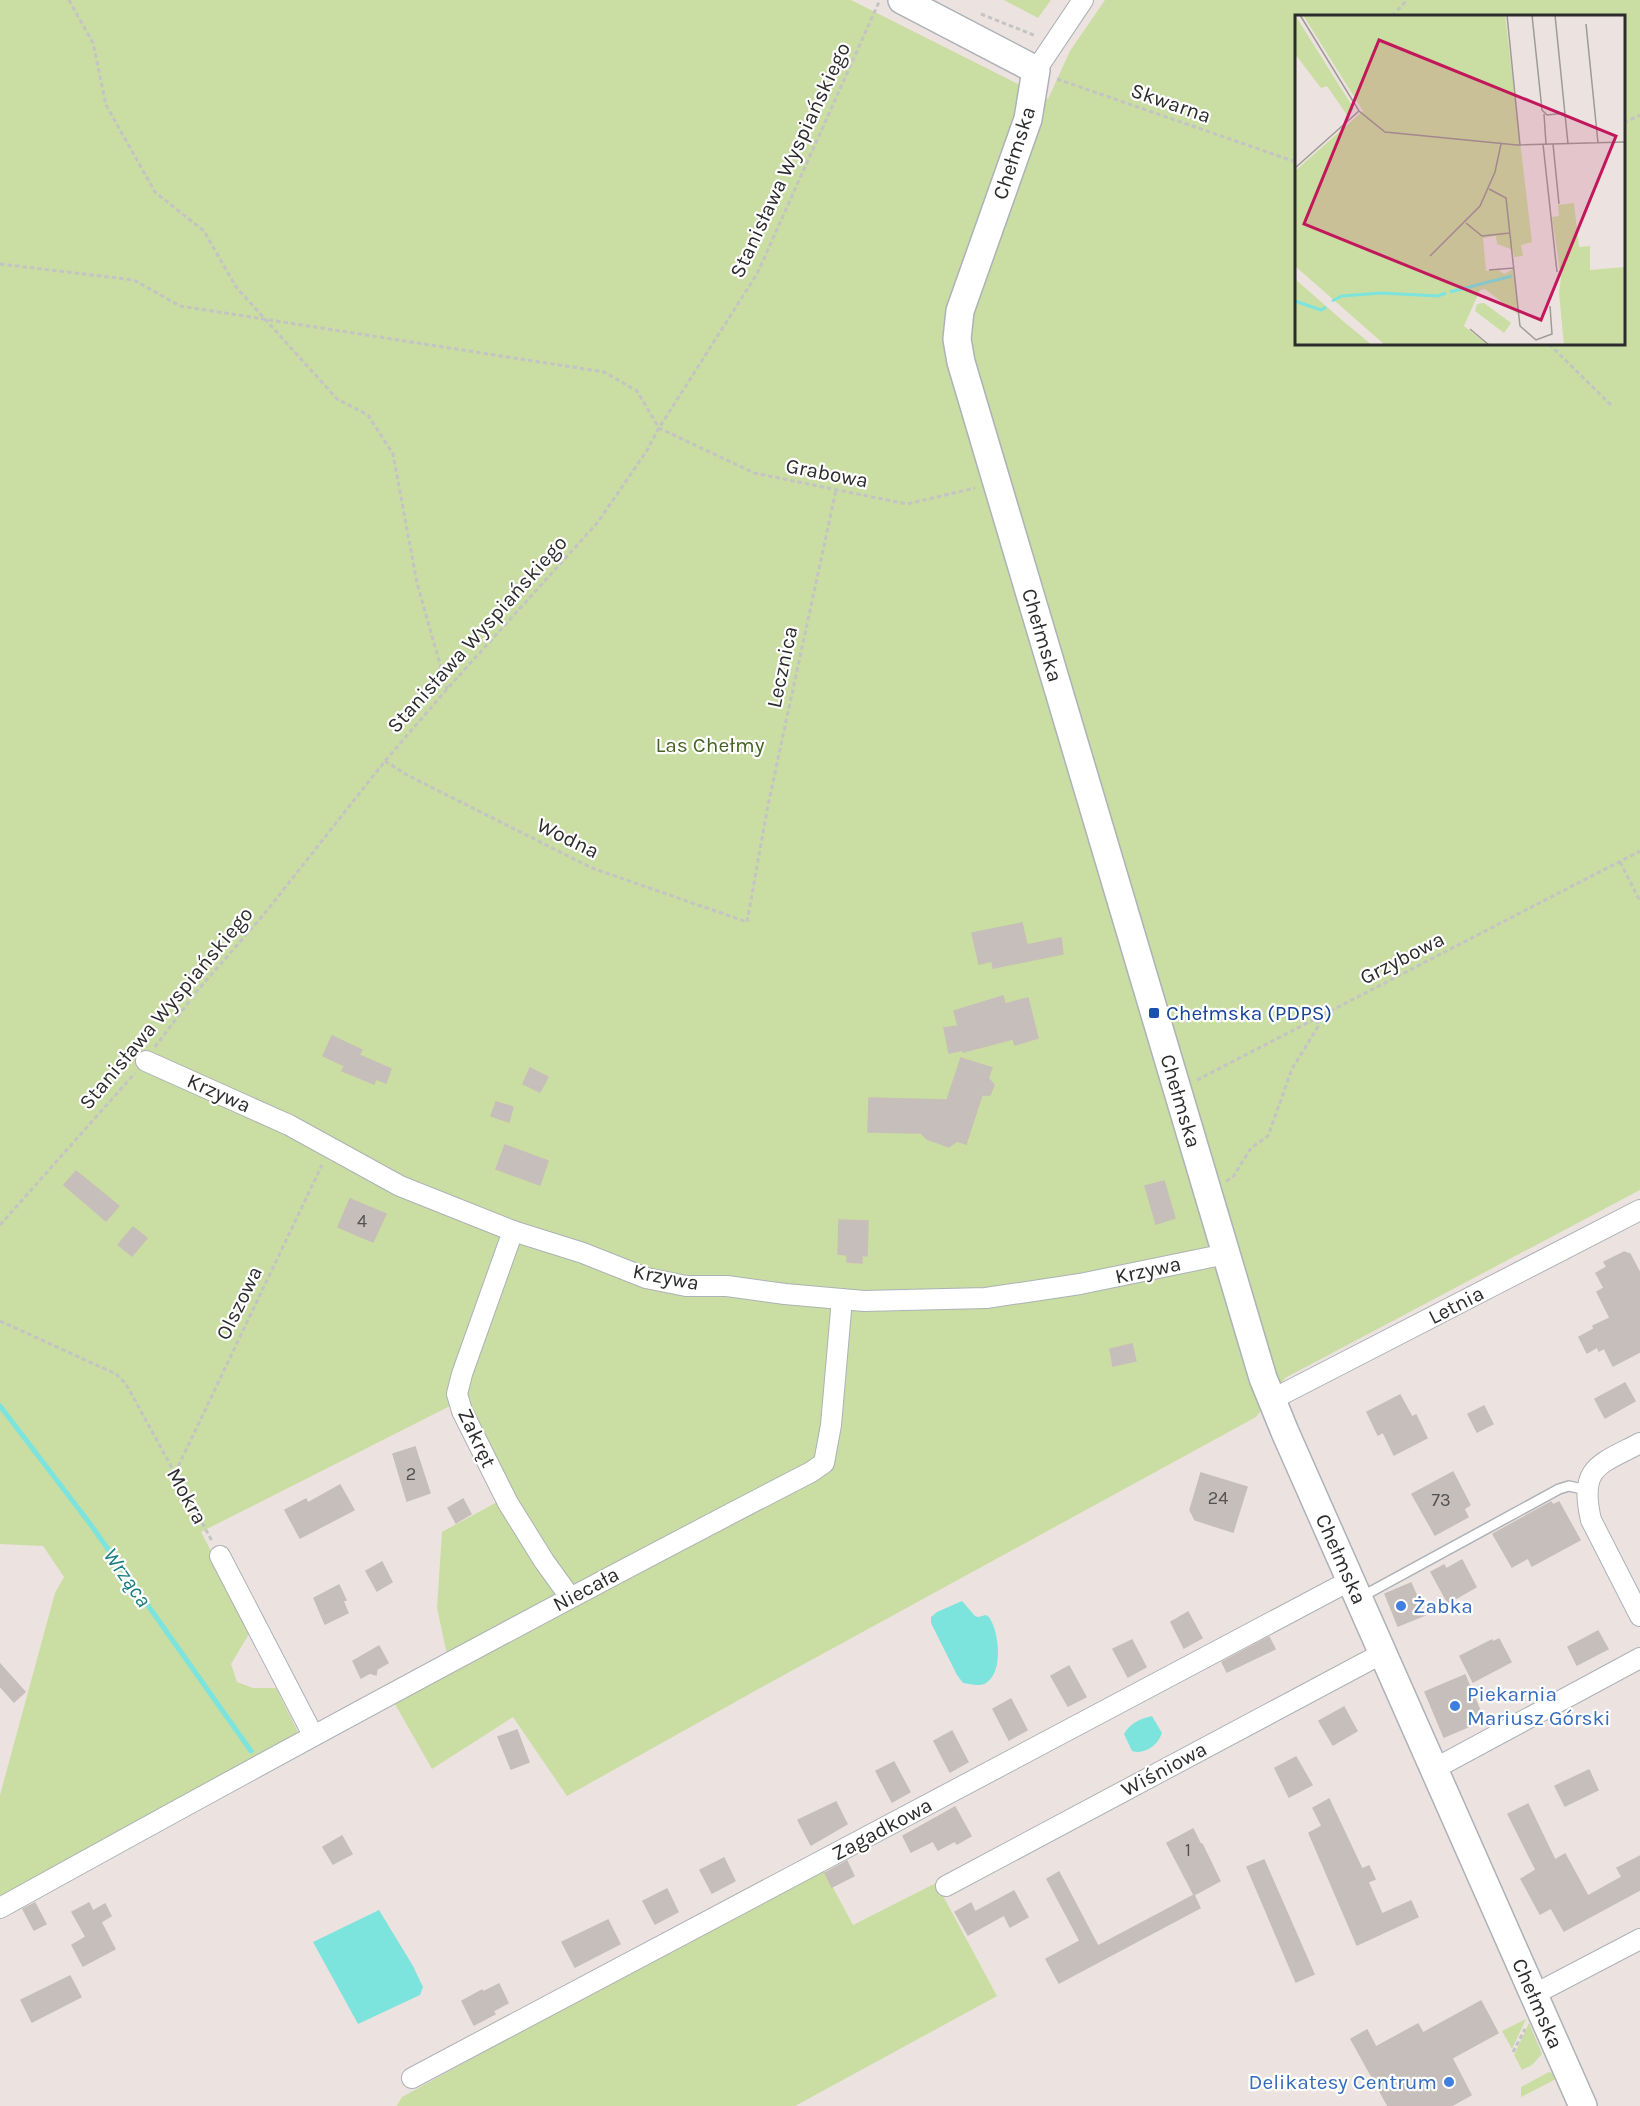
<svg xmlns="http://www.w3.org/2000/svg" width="1640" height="2106" font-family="Karla,sans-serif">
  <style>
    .green { fill: #cadda2; fill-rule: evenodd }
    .water { fill: #7de4dd }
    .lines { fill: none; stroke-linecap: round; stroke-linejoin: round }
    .stream { stroke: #7de4dd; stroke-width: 5 }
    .building { fill: #c5bebb; stroke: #c8beb9; stroke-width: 1.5 }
    .lane-casing { stroke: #acb2b7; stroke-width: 12 }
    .street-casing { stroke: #acb2b7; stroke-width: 22 }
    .secondary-casing { stroke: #acb2b7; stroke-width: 30 }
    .path { stroke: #c4c4c4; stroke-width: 3; stroke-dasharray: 4.5 3; stroke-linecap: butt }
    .lane { stroke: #fff; stroke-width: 9 }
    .street { stroke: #fff; stroke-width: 20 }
    .secondary { stroke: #fff; stroke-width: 27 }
    .transit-dot { fill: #1a4fb4; stroke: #fff; stroke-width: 2 }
    .shop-dot { fill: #3f7fe0; stroke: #fff; stroke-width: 2 }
    .labels { text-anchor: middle; stroke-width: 4.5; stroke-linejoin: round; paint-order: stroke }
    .number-label { font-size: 18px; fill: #525050 }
    .street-label { font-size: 21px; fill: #2c2c2c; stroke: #fff }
    .park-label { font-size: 21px; fill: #456322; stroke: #fff }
    .transit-label { font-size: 21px; fill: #164399; stroke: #fff; text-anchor: start }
    .shop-label { font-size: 21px; fill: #366cbe; stroke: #fff; text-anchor: start }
    .water-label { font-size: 22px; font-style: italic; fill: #197e7f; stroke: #fff }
    .inset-river { fill: none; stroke: #7de4dd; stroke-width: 3 }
    .inset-road { fill: none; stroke: #9f9a98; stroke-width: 1.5 }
    .view { fill: #c2185b; fill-opacity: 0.15; stroke: #c2185b; stroke-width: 3 }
    .inset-edge { fill: none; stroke: #2c2c2c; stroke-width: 3 }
  </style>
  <rect width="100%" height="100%" fill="#ece3e0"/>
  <g class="green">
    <path d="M0,0H851L1048,99L1070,51L1105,0H1640V1190L1285,1378L1256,1417L762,1687L567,1796L513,1717L432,1769L395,1704L451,1673L437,1608L442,1532L499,1501L450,1406L201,1532L252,1629L231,1664L237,1682L253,1688H276L299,1734L0,1899V1795L55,1593L64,1577L43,1546L0,1544ZM1296,16H1624V344H1296Z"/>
    <polygon points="1004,0 1051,0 1038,18"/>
    <polygon points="822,1867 853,1925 936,1883 997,1996 795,2106 397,2106 402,2097"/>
    <polygon points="1526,2019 1512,2049 1502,2031"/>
    <polygon points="1529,2023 1542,2054 1532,2065 1522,2070 1514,2055"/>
    <polygon points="1549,2072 1552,2073 1556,2079 1521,2097 1521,2087"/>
  </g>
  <g class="water">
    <path d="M962,1601L975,1616L978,1617L986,1615L989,1617C999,1631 1004,1672 986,1683C980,1687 970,1684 963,1683L957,1675L931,1623V1617L937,1612Z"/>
    <path d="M1152,1716L1162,1733C1158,1745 1145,1755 1132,1751L1124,1734C1130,1723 1140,1719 1152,1716Z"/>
    <polygon points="379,1910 413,1966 423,1987 420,1995 358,2024 313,1942"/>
  </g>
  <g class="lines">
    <polyline class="stream" points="0,1406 91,1525 251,1751"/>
  </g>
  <g class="building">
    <polygon points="1022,923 1027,945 1061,938 1063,954 993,968 992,961 979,964 972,933"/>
    <polygon points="1003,996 1005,1004 1028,998 1038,1038 1015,1045 1013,1039 963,1052 963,1050 949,1053 944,1028 958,1026 954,1011"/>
    <polygon points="332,1036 362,1050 359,1055 391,1069 386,1083 376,1079 374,1084 342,1071 345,1066 323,1056"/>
    <polygon points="961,1058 992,1068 988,1078 994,1085 990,1095 982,1095 966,1144 957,1141 949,1147 927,1139 921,1133 868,1132 869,1098 947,1100"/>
    <polygon points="530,1068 548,1077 540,1092 523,1084"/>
    <polygon points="496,1102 513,1107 509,1122 491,1116"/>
    <polygon points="505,1145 548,1161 540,1185 496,1169"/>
    <polygon points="76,1171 119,1206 106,1221 64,1185"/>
    <polygon points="1164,1181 1175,1218 1156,1224 1145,1186"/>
    <polygon points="350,1199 386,1214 373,1242 338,1227"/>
    <polygon points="839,1220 868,1221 867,1256 862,1255 862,1263 847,1262 847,1255 838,1254"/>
    <polygon points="133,1227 147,1238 132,1256 118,1245"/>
    <polygon points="1624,1252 1630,1254 1640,1273 1640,1352 1613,1366 1604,1348 1599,1351 1597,1347 1587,1353 1579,1337 1594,1329 1593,1326 1610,1318 1597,1292 1604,1288 1596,1273 1607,1267 1604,1262"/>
    <polygon points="1132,1344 1136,1361 1113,1366 1110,1349"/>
    <polygon points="1625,1383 1635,1401 1605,1418 1595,1399"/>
    <polygon points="1400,1395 1412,1417 1416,1415 1427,1438 1394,1455 1383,1432 1378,1435 1367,1412"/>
    <polygon points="1484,1406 1493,1424 1477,1432 1468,1414"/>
    <polygon points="415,1447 430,1493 407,1501 393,1454"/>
    <polygon points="1453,1472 1470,1505 1464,1509 1468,1517 1435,1535 1412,1494"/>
    <polygon points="1201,1473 1247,1487 1233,1532 1195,1520 1190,1510"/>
    <polygon points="340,1485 354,1510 300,1538 285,1510 306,1499 308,1503"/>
    <polygon points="463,1499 471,1514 456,1523 448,1508"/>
    <polygon points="1551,1502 1553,1505 1559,1502 1580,1540 1532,1566 1528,1558 1512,1567 1493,1534"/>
    <polygon points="1462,1560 1476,1587 1448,1603 1431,1572 1444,1565 1446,1569"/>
    <polygon points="382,1562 392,1582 377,1591 366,1571"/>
    <polygon points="1411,1583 1425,1615 1398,1626 1385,1594"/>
    <polygon points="339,1585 346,1600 343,1601 348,1613 325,1624 314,1598"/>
    <polygon points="1188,1612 1202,1638 1184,1648 1171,1622"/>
    <polygon points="1598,1631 1608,1649 1577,1665 1568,1647"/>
    <polygon points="1269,1637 1275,1649 1227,1672 1222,1662"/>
    <polygon points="1499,1639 1511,1662 1473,1682 1460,1656 1492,1640 1493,1642"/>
    <polygon points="1132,1640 1146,1667 1128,1677 1113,1649"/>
    <polygon points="379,1646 388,1663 377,1669 376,1675 370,1673 361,1678 353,1661"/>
    <polygon points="0,1664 25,1692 14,1702 0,1686"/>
    <polygon points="1069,1666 1086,1697 1068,1706 1051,1676"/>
    <polygon points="1465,1675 1484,1720 1444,1737 1425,1692"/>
    <polygon points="1011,1699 1027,1730 1009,1740 993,1709"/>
    <polygon points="1344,1707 1357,1731 1333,1745 1319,1721"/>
    <polygon points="517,1730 529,1762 511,1769 498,1737"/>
    <polygon points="952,1731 968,1762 950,1772 934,1741"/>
    <polygon points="1296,1757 1312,1785 1289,1797 1275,1768"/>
    <polygon points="894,1762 910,1792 892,1802 876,1771"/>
    <polygon points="1589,1770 1598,1790 1565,1806 1555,1786"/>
    <polygon points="1329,1799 1362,1869 1369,1866 1375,1879 1368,1882 1382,1914 1411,1901 1418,1917 1357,1945 1309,1833 1322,1826 1313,1808"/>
    <polygon points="836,1802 847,1824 811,1845 798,1820"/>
    <polygon points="1528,1804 1555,1860 1565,1854 1588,1896 1622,1877 1617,1868 1640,1856 1640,1890 1564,1931 1551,1908 1540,1914 1521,1879 1536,1870 1508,1814"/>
    <polygon points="955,1807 971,1836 957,1844 955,1841 938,1850 933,1841 911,1852 903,1836"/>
    <polygon points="1193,1829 1201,1845 1202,1844 1220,1881 1194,1895 1167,1843"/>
    <polygon points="342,1836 352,1854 333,1864 323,1847"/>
    <polygon points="724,1858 735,1881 712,1893 700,1870"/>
    <polygon points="1264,1860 1314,1974 1296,1982 1247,1867"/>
    <polygon points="847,1861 854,1876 832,1887 825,1873"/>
    <polygon points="1059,1872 1098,1946 1194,1895 1200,1908 1059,1983 1046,1959 1080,1941 1047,1879"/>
    <polygon points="667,1889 678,1912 655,1924 643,1901"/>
    <polygon points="1014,1891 1028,1917 1010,1927 1004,1915 968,1935 955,1912 971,1903 975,1912"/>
    <polygon points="35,1903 46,1924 34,1930 23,1909"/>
    <polygon points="89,1903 93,1911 105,1904 111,1916 101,1922 115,1949 83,1966 72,1945 86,1937 72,1912"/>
    <polygon points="608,1920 620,1944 575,1967 562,1942"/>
    <polygon points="70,1976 81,1997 32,2022 21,2000"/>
    <polygon points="499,1984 508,2003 493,2011 495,2014 474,2025 462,2001 482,1990 483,1992"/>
    <polygon points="1481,2001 1498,2033 1452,2058 1471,2095 1451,2106 1388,2106 1351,2039 1367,2030 1376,2047 1418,2024 1423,2033"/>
  </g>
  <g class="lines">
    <g class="lane-casing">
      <polyline id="lane" points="1361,1597 1559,1489 1569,1486 1587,1490"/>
    </g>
    <g class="street-casing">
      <g id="street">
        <polyline points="1036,70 1083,0"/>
        <polyline points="146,1061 289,1125 400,1186 513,1231 583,1253 646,1278 686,1286 727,1286 785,1294 864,1301 986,1298 1080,1284 1226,1254"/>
        <polyline points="513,1231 462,1374 457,1394 462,1411 508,1503 544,1561 570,1597"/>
        <polyline points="1271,1400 1640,1210"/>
        <path d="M1640,1443C1598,1465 1579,1467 1591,1520L1640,1616"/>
        <polyline points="220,1556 313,1735"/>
        <polyline points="1434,1769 1640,1658"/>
        <polyline points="946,1886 1383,1653"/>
        <path d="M0,1908C269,1759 538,1613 811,1472L824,1463L831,1425L842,1299"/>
        <polyline points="1533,1995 1640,1939"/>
        <polyline points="412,2078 1351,1580"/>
      </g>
    </g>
    <g class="secondary-casing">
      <g id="secondary">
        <path id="s1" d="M902,0L1036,70L1028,119L960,311L957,339L961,362L1263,1378L1285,1432L1583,2106"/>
      </g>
    </g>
    <g class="path">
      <polyline points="69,0 93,43 106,105 155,192 204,231 236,287 337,399 368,415 393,454 417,583 447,689"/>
      <polyline points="981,14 1036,36"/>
      <polyline points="1392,16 1407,0"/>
      <polyline points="1057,79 1296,162"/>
      <polyline points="1624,123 1640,115"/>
      <polyline points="0,264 134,280 180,306 604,372 637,391 659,428 754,473 907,504 975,488"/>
      <polyline points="1549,344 1612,406"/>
      <polyline points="385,761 407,775 592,868 747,922 768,805 836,490"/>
      <polyline points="1620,862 1640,901"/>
      <polyline points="155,1047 197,991 265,913 385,761 447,689 598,522 646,452 659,428 757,274 879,2"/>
      <polyline points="1197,1080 1640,851"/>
      <polyline points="1226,1181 1233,1177 1251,1148 1268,1136 1292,1069 1319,1025 1316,1020"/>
      <polyline points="0,1225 135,1073"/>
      <polyline points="0,1321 116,1374 126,1384 212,1541"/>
      <polyline points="175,1473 322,1165"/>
      <polyline points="1513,2052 1525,2029"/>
    </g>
    <use href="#lane" class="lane"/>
    <use href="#street" class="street"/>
    <use href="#secondary" class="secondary"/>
  </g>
  <rect class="transit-dot" x="1148" y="1007" width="12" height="12" rx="3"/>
  <g class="shop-dot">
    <circle cx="1401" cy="1606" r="6"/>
    <circle cx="1455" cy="1706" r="6"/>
    <circle cx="1449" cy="2082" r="6"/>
  </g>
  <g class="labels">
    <g class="number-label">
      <text x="362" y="1227">4</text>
      <text x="411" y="1480">2</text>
      <text x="1218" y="1504">24</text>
      <text x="1441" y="1506">73</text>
      <text x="1188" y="1856">1</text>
    </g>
    <g class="street-label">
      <text transform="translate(1171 103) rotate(19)" y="7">Skwarna</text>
      <text transform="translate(1014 153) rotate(-72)" y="7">Chełmska</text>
      <text transform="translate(790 160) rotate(-65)" y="7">Stanisława Wyspiańskiego</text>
      <text transform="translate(827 473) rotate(11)" y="7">Grabowa</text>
      <text transform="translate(477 634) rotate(-48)" y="7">Stanisława Wyspiańskiego</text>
      <text dy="7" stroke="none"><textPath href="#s1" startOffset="741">Chełmska</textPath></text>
      <text transform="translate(782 667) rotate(-78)" y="7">Lecznica</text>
      <text transform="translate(568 838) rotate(26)" y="7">Wodna</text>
      <text transform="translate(1402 958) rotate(-27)" y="7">Grzybowa</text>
      <text transform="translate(166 1008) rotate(-50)" y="7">Stanisława Wyspiańskiego</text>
      <text transform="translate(219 1093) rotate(24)" y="7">Krzywa</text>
      <text dy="7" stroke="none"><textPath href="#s1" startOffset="1227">Chełmska</textPath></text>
      <text transform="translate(1148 1270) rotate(-12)" y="7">Krzywa</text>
      <text transform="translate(666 1277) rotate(11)" y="7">Krzywa</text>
      <text transform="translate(239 1303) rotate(-64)" y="7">Olszowa</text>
      <text transform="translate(1456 1305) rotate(-27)" y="7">Letnia</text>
      <text transform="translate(477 1438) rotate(65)" y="7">Zakręt</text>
      <text transform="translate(187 1496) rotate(61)" y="7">Mokra</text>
      <text dy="7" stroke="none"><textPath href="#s1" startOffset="1713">Chełmska</textPath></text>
      <text transform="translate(586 1589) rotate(-28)" y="7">Niecała</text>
      <text transform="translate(1164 1769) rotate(-28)" y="7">Wiśniowa</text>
      <text transform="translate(882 1829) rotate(-28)" y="7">Zagadkowa</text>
      <text dy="7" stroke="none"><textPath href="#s1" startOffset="2199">Chełmska</textPath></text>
    </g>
    <g class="park-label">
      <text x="710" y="752">Las Chełmy</text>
    </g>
    <g class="transit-label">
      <text x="1166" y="1020">Chełmska (PDPS)</text>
    </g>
    <g class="shop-label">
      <text x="1413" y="1613">Żabka</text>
      <text x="1467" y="1701">Piekarnia<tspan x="1467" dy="24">Mariusz Górski</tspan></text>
      <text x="1437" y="2089" text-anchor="end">Delikatesy Centrum</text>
    </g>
    <g class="water-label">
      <text transform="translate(128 1577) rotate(55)" y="8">Wrząca</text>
    </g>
  </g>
  <g transform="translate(1295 15)">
    <rect width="330" height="330" fill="#ece3e0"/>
    <path d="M0,0L59,94L52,100L32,71L26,73L0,39ZM8,0H210L237,227L226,230L228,241L219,242L218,235L202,229L201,221L188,223L191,256L204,255L209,259L218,254L224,300L190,274L185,275L169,311L193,330H90L0,251V156L68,96ZM279,188L284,232L295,231V255L330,252V330H269L264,278L266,263L257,202L264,201L263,190ZM0,264L48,306L77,330H0ZM189,288L216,308L209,318L180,296L182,289Z" fill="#cadda2"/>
    <path class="inset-river" d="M155,277L217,261M0,286L26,295L31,292M37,286L47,281L86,278L143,281L151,278"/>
    <path class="inset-road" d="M5,0L64,96L90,117L222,130L330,127M212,0L225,130M237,0L247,95L252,100L270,98M260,0L273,129M291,9L303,128M249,99L251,129M248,129L262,257M258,129L264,189M0,153L64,96M194,174L211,183L225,311L241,325L257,319L255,291M171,208L187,221L215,218M135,241L185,191L200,157L206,129M194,255L219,253M175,314L194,330"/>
    <path class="view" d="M84,25L321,121L246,305L9,209Z"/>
    <rect width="330" height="330" class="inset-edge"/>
  </g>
</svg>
